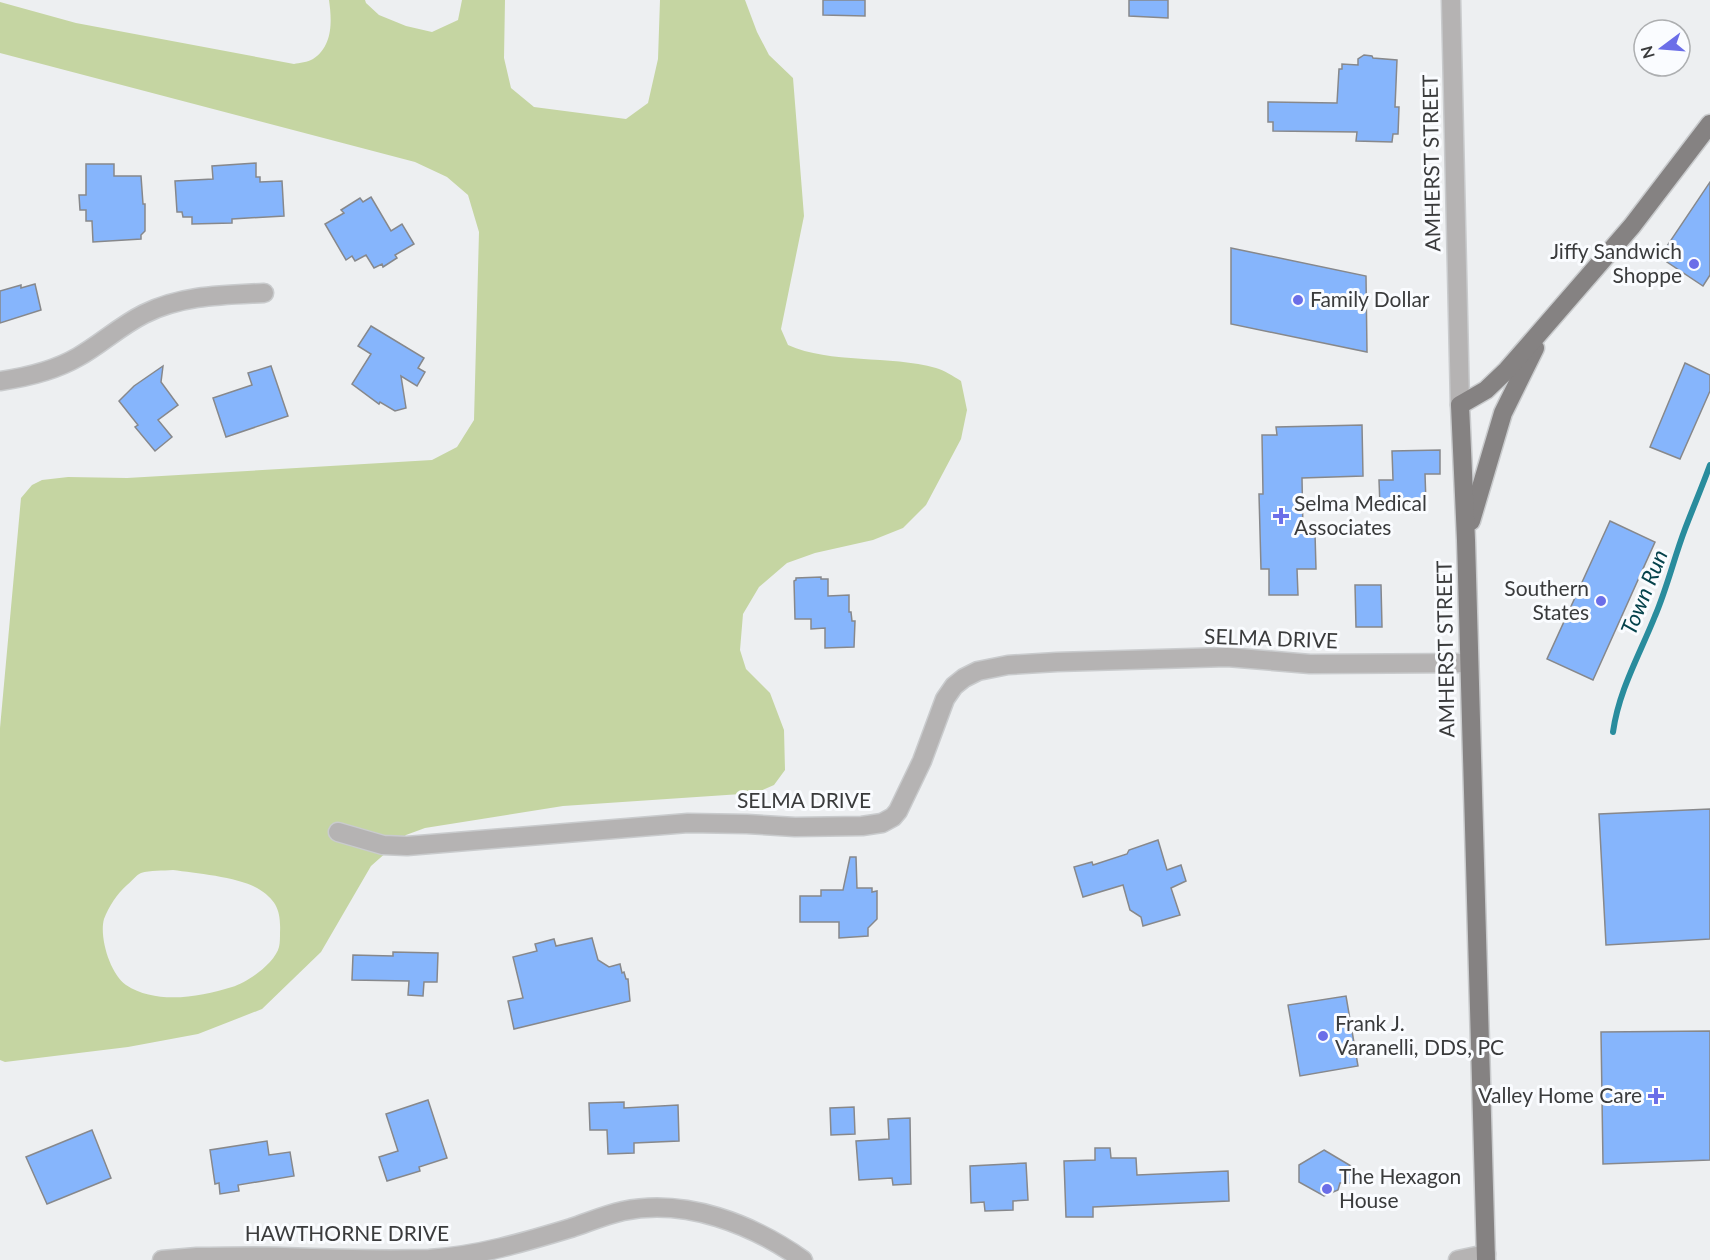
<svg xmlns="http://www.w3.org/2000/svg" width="1710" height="1260" font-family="Lato,sans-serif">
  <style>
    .green { fill: #c5d5a2; fill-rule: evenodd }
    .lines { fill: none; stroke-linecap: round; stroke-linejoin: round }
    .stream { stroke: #298c9d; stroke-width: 6 }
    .building { fill: #86b5fc; stroke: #87888b; stroke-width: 1.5 }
    .minor-casing { stroke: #c9cbcd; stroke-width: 21 }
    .tertiary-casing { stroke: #c9cbcd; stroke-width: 21 }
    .primary-casing { stroke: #c9cbcd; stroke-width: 21 }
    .minor { stroke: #b5b3b3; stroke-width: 18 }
    .tertiary { stroke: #b5b3b3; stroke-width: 18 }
    .primary { stroke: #858282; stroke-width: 18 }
    .poi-dot { fill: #6b6ee8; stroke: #fafcff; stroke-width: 2 }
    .labels { text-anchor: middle; stroke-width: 6; stroke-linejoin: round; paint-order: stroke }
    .street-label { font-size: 21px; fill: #3a3b3c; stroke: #fafcff }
    .poi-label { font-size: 21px; fill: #3a3b3c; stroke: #fafcff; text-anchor: start }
    .water-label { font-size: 22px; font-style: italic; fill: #05424b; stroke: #fafcff }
  </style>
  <rect width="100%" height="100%" fill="#edeff1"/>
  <path class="green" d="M329,0H365L366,3L379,15L406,26L432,32L458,20L462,0H505L504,58L511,88L534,107L626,119L648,103L658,59L660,0H745L757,32L769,55L793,78L804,216L781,329L788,345C830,364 890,355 936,368C944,370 953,376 961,381L967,410L961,439L926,505L903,528L873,540L815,553L787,563L759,587L743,614L740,650L746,669L770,693L784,730L785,770L774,785L756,793L563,806L425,828L406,835L371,866L321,952L262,1009L198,1034L128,1047L5,1062L0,1060V728L21,498L32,485L42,480L68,477L127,478L432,460L457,447L474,420L479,232L468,195L447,177L415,162L0,53V2L76,23L294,64C299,63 308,62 313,59C333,46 332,21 329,0ZM173,870C195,873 238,877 257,888C277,900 281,911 280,933C280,937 280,943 279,947C275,963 247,983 232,987C199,997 157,1005 126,985C110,974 99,937 104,919C109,906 117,894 127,885C131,882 136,875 141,873C150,870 163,871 173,870Z"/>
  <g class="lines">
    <path class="stream" d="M1613,732C1619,690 1639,656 1655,616C1667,588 1674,558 1685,529C1693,508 1702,487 1710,465"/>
  </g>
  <g class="building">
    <polygon points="823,0 865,0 865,16 823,15"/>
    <polygon points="1129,0 1168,0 1168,18 1129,16"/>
    <polygon points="1364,55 1372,56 1373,58 1397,60 1395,107 1399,107 1398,134 1393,134 1392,142 1356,141 1357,132 1273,131 1273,122 1268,122 1268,102 1337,103 1339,69 1342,69 1342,64 1358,65 1358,59"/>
    <polygon points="256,163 256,177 260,177 260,182 282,181 284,216 232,219 232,223 192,224 192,217 183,217 182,212 177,212 175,181 213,179 212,166"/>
    <polygon points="86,164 114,164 114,176 141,176 143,204 145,204 145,231 141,235 141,239 93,242 92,221 86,221 86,210 80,210 79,195 86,195"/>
    <polygon points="1710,182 1710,275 1703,286 1667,262 1674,251 1667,246"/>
    <polygon points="371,197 391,231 402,224 414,244 395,255 397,258 383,267 382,264 374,268 366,255 355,261 352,256 346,260 325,224 344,213 341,210 360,198 363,202"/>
    <polygon points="1231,248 1366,276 1367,352 1231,324"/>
    <polygon points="35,284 41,310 0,323 0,291 21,285 21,288"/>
    <polygon points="371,326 424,358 418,368 425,372 417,386 401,376 406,408 395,411 380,402 379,404 352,384 371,354 358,346"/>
    <polygon points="1685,363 1710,375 1710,391 1680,459 1650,447"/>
    <polygon points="163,366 161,382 178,405 158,420 172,437 155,451 135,427 138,425 119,401 134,386"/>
    <polygon points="271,366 288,416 226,437 213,398 252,385 248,373"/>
    <polygon points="1362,425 1363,476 1302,478 1303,533 1315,533 1316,569 1297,569 1298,595 1269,595 1269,569 1261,569 1259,494 1263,494 1262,435 1277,435 1276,427"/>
    <polygon points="1440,450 1440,474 1425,474 1426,503 1380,506 1379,480 1393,480 1392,451"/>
    <polygon points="1610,521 1655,542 1593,680 1547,659"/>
    <polygon points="821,577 821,579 828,579 828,596 849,595 849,612 851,612 852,621 855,621 854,647 825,648 825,628 811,629 811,619 795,619 794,581 796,580 796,578"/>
    <polygon points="1355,585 1381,585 1382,627 1356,627"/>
    <polygon points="1710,809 1710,939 1606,945 1599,814"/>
    <polygon points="1158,840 1167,870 1181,865 1186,881 1171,888 1180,915 1143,926 1141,917 1130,910 1123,885 1083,897 1074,867 1092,862 1093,865 1127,854 1129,850"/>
    <polygon points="850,857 856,857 857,888 872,888 872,892 877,891 877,919 868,928 868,936 839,938 839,922 800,922 800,896 821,896 821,890 843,890"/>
    <polygon points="592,938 598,960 609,967 620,964 622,973 624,972 626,979 628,979 630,1001 514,1029 508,1001 523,998 513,957 537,951 535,944 554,939 556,946"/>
    <polygon points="393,952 438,953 437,982 424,982 423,996 408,995 409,981 352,980 353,955 393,956"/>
    <polygon points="1346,996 1358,1066 1300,1076 1288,1005"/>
    <polygon points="1710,1031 1710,1160 1603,1164 1601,1032"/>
    <polygon points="428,1100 447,1158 419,1167 420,1171 387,1181 379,1157 398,1151 386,1114"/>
    <polygon points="624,1102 624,1108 678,1105 679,1141 634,1143 634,1153 608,1154 607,1130 590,1130 589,1103"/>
    <polygon points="854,1107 855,1134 831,1135 830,1108"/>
    <polygon points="910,1118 911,1184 893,1185 892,1178 859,1180 856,1141 889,1139 888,1119"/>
    <polygon points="92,1130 111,1178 47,1204 26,1157"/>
    <polygon points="267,1141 269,1155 290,1152 294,1176 238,1185 239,1191 220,1194 219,1183 215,1184 210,1150"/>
    <polygon points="1095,1148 1110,1148 1111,1158 1136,1158 1137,1175 1228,1171 1229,1201 1093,1207 1093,1217 1066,1217 1064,1161 1095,1160"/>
    <polygon points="1324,1150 1351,1166 1351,1183 1340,1183 1338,1190 1324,1196 1299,1182 1299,1165"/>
    <polygon points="1026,1163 1028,1200 1013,1201 1013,1210 985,1211 984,1202 971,1203 970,1166"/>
  </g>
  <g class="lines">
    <g class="minor-casing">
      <g id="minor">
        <path d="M0,381C28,377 54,371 78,357C101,344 120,326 144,314C182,295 223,295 264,293"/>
        <polyline points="338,832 383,845 407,846 688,823 747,824 795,827 862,826 882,823 893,817 898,811 922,761 945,699 954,686 964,678 978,671 1008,665 1057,662 1227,657 1310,664 1469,663"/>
        <path d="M162,1260L197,1257C226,1257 255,1256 283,1257C332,1259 381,1260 429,1259C478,1256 525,1242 571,1228C589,1222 605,1215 623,1211C686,1198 752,1224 803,1260"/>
        <polyline points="1458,1260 1486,1254"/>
      </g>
    </g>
    <g class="tertiary-casing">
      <polyline id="tertiary" points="1451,0 1460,405"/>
    </g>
    <g class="primary-casing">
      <g id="primary">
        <polyline points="1471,521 1503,413 1535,348"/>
        <polyline points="1486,1260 1466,540 1460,405 1486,390 1507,370 1632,226 1710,124"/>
      </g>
    </g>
    <use href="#minor" class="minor"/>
    <use href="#tertiary" class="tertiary"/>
    <use href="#primary" class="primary"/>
  </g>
  <g class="poi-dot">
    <circle cx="1694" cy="264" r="6"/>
    <circle cx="1298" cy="300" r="6"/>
    <path d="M1278 507h6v6h6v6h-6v6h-6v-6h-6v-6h6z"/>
    <circle cx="1601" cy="601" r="6"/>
    <circle cx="1323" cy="1036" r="6"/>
    <path d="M1653 1087h6v6h6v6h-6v6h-6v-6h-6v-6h6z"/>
    <circle cx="1327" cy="1189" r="6"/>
  </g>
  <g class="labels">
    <g class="street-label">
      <text transform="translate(1432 163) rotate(-91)" y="7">AMHERST STREET</text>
      <text transform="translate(1271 639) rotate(2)" y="7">SELMA DRIVE</text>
      <text transform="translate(1446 649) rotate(-91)" y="7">AMHERST STREET</text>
      <text x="804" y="808">SELMA DRIVE</text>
      <text x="347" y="1241">HAWTHORNE DRIVE</text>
    </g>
    <g class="poi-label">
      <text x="1682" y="259" text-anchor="end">Jiffy Sandwich<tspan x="1682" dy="24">Shoppe</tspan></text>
      <text x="1310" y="307">Family Dollar</text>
      <text x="1294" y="511">Selma Medical<tspan x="1294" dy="24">Associates</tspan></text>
      <text x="1589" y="596" text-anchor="end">Southern<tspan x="1589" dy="24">States</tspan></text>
      <text x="1335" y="1031">Frank J.<tspan x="1335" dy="24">Varanelli, DDS, PC</tspan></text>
      <text x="1642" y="1103" text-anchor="end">Valley Home Care</text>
      <text x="1339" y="1184">The Hexagon<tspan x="1339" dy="24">House</tspan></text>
    </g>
    <g class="water-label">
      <text transform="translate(1644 592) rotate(-68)" y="8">Town Run</text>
    </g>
  </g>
  <g transform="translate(1662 48) rotate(254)"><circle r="28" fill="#fafcff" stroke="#adafb1" stroke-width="1.5"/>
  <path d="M0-4.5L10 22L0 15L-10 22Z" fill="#6b6ee8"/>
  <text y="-9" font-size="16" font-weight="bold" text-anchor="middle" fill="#3a3b3c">N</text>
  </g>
</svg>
